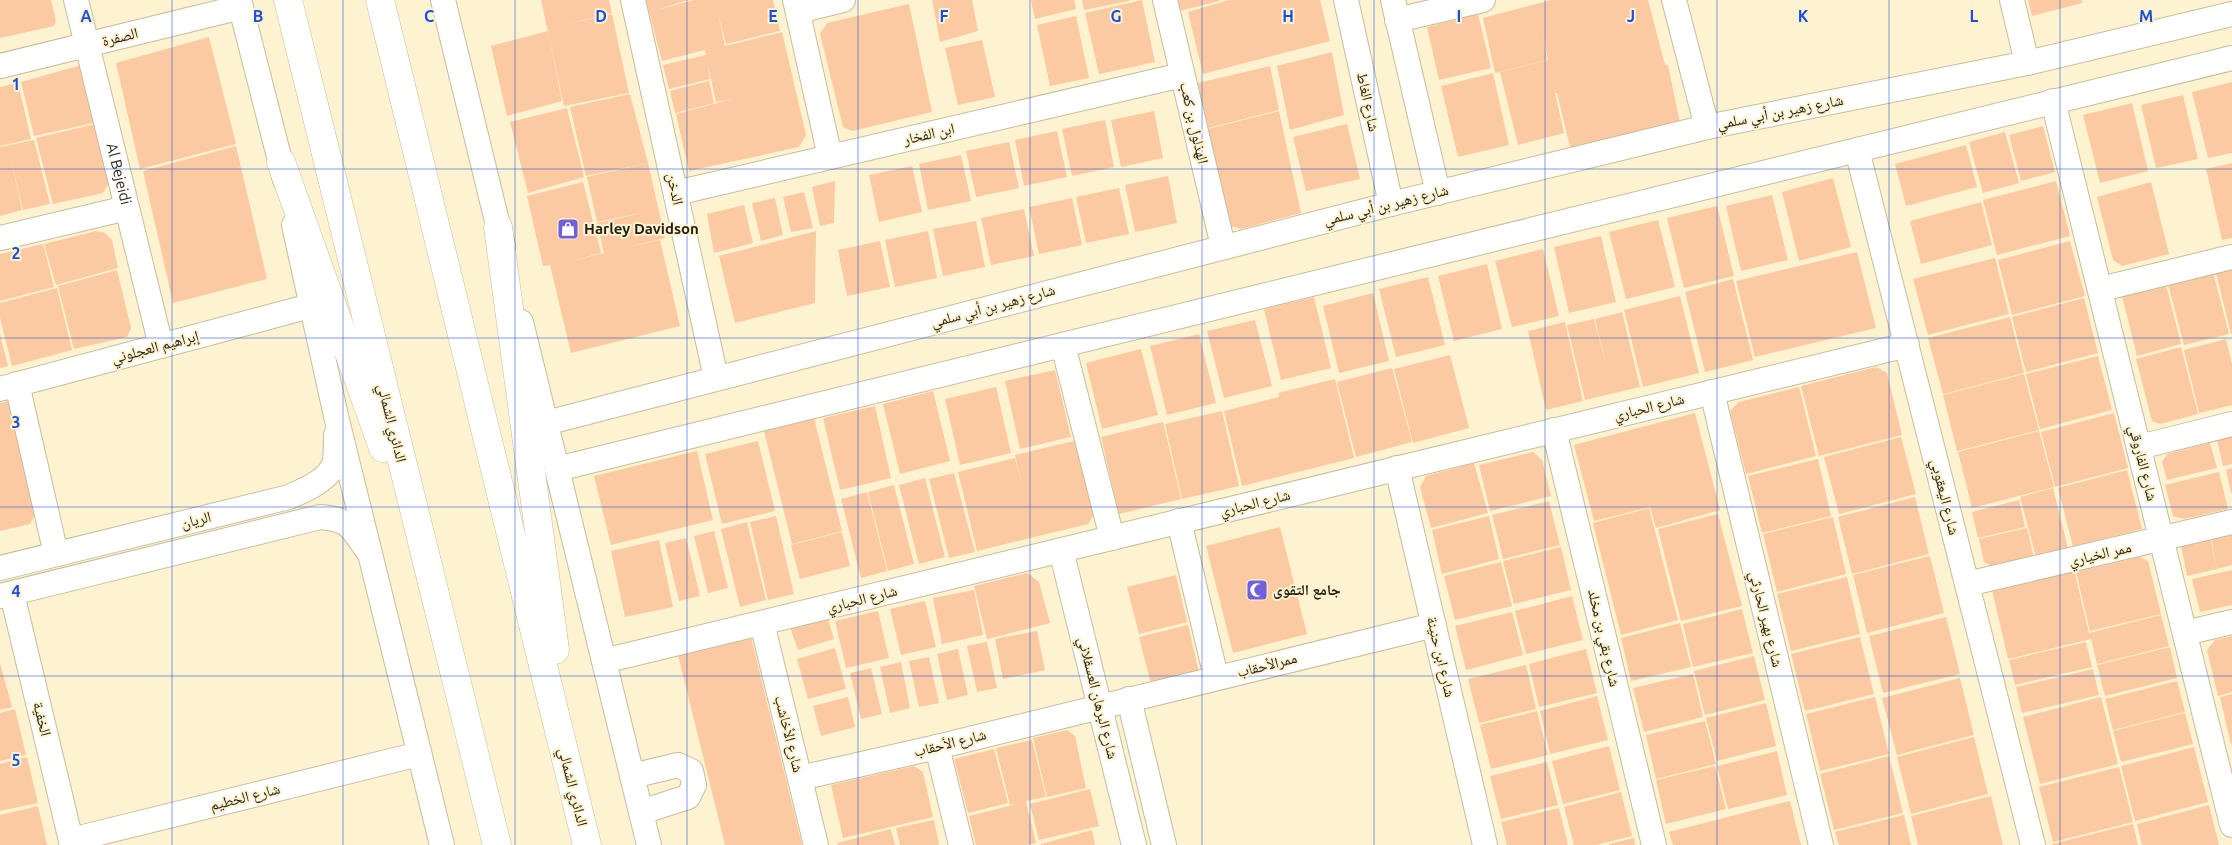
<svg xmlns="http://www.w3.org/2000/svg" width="2232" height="845" font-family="Ubuntu,'Noto Naskh Arabic',sans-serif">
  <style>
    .building { fill: #fccaa2 }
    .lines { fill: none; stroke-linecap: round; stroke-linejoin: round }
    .minor-casing { stroke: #c6bd9c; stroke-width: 26 }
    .highway-casing { stroke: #c6bd9c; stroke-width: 29 }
    .minor { stroke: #fff; stroke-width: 24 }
    .highway { stroke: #fff; stroke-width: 28 }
    .grid { fill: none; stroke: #1d4ed8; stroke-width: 1; stroke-opacity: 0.55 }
    .labels { text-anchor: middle; stroke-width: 4; stroke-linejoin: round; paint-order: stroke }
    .street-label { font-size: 15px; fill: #221e12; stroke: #fef3d1 }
    .poi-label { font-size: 15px; font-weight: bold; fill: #221e12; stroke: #fef3d1; text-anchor: start }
    .grid-label { font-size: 16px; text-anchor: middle; font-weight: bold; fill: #1d4ed8; stroke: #fef3d1; stroke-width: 4; stroke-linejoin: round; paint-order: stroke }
  </style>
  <rect width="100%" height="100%" fill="#fef3d1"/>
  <g class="building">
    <polygon points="0,0 51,0 56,21 54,26 0,38"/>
    <polygon points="541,0 609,0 612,13 567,24 612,14 629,93 564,106"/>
    <polygon points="646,0 688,0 653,11 694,0 773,0 780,31 726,44 718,14 725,46 782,32 806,135 799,147 689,171 676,114 732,99 716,102 707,62 710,79 669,89 663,65 706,55 705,50 662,61"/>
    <polygon points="932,0 972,0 978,31 940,42"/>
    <polygon points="1031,0 1074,0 1076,9 1035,19"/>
    <polygon points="1082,0 1129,0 1129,1 1084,10"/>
    <polygon points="1142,0 1155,62 1099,74 1085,13"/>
    <polygon points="1178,0 1219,0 1219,1 1180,11"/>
    <polygon points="1229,0 1320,0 1330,41 1203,74 1188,12"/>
    <polygon points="1551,0 1648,0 1665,65 1668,65 1680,123 1571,151 1557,93 1555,93 1564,133 1518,145 1500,72 1548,60 1543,35 1547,60 1495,73 1483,18"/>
    <polygon points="2028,0 2082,0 2082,3 2032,16"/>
    <polygon points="909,4 932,112 852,131 843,127 820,34 827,23"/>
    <polygon points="1478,14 1491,68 1439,80 1427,27"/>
    <polygon points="1076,16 1089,78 1050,86 1037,25"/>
    <polygon points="548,31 562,101 507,116 491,46"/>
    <polygon points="209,37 236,144 140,169 116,63"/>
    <polygon points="982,40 995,97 958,105 945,48"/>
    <polygon points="1332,52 1344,115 1290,130 1277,66"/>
    <polygon points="82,65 98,122 34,136 21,82"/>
    <polygon points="1270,66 1279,110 1208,128 1198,83"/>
    <polygon points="1493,73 1509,145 1458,157 1441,86"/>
    <polygon points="709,81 714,103 675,113 670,91"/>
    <polygon points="2232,82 2232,153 2208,158 2192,92"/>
    <polygon points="18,83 31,139 0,146 0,87"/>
    <polygon points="630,94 648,163 586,176 570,107"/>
    <polygon points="2183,95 2198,159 2156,168 2141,105"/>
    <polygon points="2132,103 2148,171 2100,183 2083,115"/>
    <polygon points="567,108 584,177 528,193 510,122"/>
    <polygon points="1154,111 1163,158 1121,167 1111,120"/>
    <polygon points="1279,111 1301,213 1241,229 1231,226 1208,129"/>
    <polygon points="1105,120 1114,167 1072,176 1062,129"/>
    <polygon points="95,124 109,183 103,193 53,204 36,138"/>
    <polygon points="1347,124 1360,179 1306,191 1293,137"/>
    <polygon points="2043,126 2055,172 2021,181 2009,135"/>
    <polygon points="1057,131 1067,177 1024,186 1015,140"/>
    <polygon points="2005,132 2019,183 1983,193 1969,142"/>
    <polygon points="34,140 50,204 23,210 10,155 22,210 0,216 0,147"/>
    <polygon points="1009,142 1019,188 976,197 966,151"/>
    <polygon points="1966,145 1977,187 1906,206 1895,164"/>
    <polygon points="236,146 267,279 173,303 143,171"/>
    <polygon points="961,155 971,201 928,210 919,164"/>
    <polygon points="648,163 665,238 625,248 660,240 680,326 571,353 550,265 543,266 527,196 583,182 601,253 571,261 604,253 597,223 646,212 597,222 587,177"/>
    <polygon points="2232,163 2232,238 2222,240 2206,169"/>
    <polygon points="912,166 922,212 879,222 869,175"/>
    <polygon points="1168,176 1177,223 1135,232 1125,185"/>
    <polygon points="1833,178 1851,247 1799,261 1782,192"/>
    <polygon points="835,181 834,223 820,226 812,187"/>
    <polygon points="2056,181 2070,236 1997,255 1983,200"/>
    <polygon points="2151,182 2169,254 2122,266 2113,260 2097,197"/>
    <polygon points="1119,188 1129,234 1086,243 1076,197"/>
    <polygon points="804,192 813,228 791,232 783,197"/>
    <polygon points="1772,195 1788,260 1741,271 1726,206"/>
    <polygon points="775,198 783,235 761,241 752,203"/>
    <polygon points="1072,198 1082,245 1039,254 1029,207"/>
    <polygon points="1981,202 1992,245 1921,264 1910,221"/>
    <polygon points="744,205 753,243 714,253 707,214"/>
    <polygon points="1717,206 1734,276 1684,288 1667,218"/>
    <polygon points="1024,209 1034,256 991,265 981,218"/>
    <polygon points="1658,220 1675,287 1626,299 1609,232"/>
    <polygon points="976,221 985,267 943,276 933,229"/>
    <polygon points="96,231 105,233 112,240 118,268 56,285 44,244"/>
    <polygon points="816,231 815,303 735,323 719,256"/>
    <polygon points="928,231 937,278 895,287 885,240"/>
    <polygon points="1601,236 1616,302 1569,313 1554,247"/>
    <polygon points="880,241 890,287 847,296 838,250"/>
    <polygon points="2070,241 2085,296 2012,315 1998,260"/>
    <polygon points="43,244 54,287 0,301 0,254"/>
    <polygon points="1543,249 1559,316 1512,327 1495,261"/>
    <polygon points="1857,252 1876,328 1755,357 1736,281"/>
    <polygon points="1995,258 2009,314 1928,335 1913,279"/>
    <polygon points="1487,264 1502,329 1454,341 1438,276"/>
    <polygon points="2232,269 2232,334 2231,334 2216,273"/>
    <polygon points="117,270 131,328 127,337 74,349 58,286"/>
    <polygon points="2213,272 2229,334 2184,345 2168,284"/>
    <polygon points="1428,277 1445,345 1396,357 1379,289"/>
    <polygon points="1733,279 1753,360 1705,372 1685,292"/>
    <polygon points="2166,285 2181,344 2137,356 2122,296"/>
    <polygon points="57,288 72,350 12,366 0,318 0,303"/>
    <polygon points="1373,293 1389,361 1339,373 1323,306"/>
    <polygon points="1680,296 1699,373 1643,387 1624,310"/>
    <polygon points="1314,297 1331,368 1281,380 1264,309"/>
    <polygon points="2084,298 2098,353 2026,372 2012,317"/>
    <polygon points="1622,312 1640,387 1585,400 1567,325 1594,319 1607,367 1595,319"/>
    <polygon points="2010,317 2024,373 1943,394 1928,338"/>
    <polygon points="1255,320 1272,386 1224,398 1207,331"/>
    <polygon points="1565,322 1583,401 1546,410 1528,331"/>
    <polygon points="0,334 8,366 0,368"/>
    <polygon points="1199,334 1216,403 1167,415 1150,346"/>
    <polygon points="2226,339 2232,364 2232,405 2199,413 2184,350"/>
    <polygon points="2181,347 2198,414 2160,424 2152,421 2136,359"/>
    <polygon points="1141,349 1158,415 1102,429 1086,363"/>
    <polygon points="1450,355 1469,428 1413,443 1394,369"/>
    <polygon points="2098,356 2112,410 2040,429 2026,374"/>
    <polygon points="1876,367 1887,373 1902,435 1819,456 1801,386"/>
    <polygon points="1392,368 1412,442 1356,457 1337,382"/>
    <polygon points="1055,370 1071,437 1020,449 1005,381"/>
    <polygon points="2024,374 2039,430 1957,451 1943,395"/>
    <polygon points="1335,379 1354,458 1242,486 1224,411 1279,397 1278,393"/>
    <polygon points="996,387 1011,453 960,465 945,399"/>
    <polygon points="1799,387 1816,456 1746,474 1730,411 1739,402"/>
    <polygon points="933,391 950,461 900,474 883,404"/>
    <polygon points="9,401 35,515 30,524 0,531 0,403"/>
    <polygon points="875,406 891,478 840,490 823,418"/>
    <polygon points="1222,411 1239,486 1182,499 1165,424"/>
    <polygon points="1695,413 1720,510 1656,528 1650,507 1594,521 1574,445"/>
    <polygon points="2114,413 2128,468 2055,487 2041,432"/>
    <polygon points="814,418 842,531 792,544 764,431"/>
    <polygon points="1163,422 1181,499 1119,514 1101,437"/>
    <polygon points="2039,431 2054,487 1972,508 1958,452"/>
    <polygon points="2232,436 2232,464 2223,466 2217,440"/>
    <polygon points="1901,437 1916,494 1839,514 1824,457"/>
    <polygon points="1078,440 1095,513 1088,524 977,551 958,472 1015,458 1022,484 1015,455"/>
    <polygon points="758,441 775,511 722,524 705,454"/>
    <polygon points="2210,443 2217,468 2167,480 2162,462 2167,454"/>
    <polygon points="697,451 713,520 611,545 594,476"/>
    <polygon points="1533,452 1542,460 1551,496 1490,511 1479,465"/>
    <polygon points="1818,459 1831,516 1762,533 1748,476"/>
    <polygon points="1474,463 1488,513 1431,528 1420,487 1426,476"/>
    <polygon points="2232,468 2232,493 2231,493 2226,470"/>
    <polygon points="2127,470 2142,529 2073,547 2058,488"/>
    <polygon points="2219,472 2228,509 2184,519 2173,516 2165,485"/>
    <polygon points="954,473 975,552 949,558 929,479"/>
    <polygon points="925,478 945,557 919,564 899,485"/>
    <polygon points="894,485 914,564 888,571 868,492"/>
    <polygon points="2053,488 2068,548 2036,557 2020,497"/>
    <polygon points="867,492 887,571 861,578 841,499"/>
    <polygon points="1915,497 1929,554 1852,574 1838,517"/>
    <polygon points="2019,500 2025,527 1978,538 1972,512"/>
    <polygon points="1549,501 1560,545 1503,559 1492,515"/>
    <polygon points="1649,508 1678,620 1621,635 1593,523"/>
    <polygon points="1718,514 1742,606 1681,621 1658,529"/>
    <polygon points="776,516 794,594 768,600 750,522"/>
    <polygon points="1489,516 1499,559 1442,574 1432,530"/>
    <polygon points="1833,517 1846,574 1777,592 1763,534"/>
    <polygon points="747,522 766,600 740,607 721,529"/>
    <polygon points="1280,527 1307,634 1233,653 1206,546"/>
    <polygon points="2027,528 2034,558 1993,567 1984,562 1979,539"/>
    <polygon points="714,531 728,588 708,593 694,536"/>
    <polygon points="842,532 850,566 800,579 791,545"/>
    <polygon points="2232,533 2232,565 2217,569 2211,538"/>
    <polygon points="686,538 700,596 679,601 665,543"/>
    <polygon points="2210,538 2217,569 2187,576 2181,545"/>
    <polygon points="659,540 673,607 625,617 611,551"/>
    <polygon points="1561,547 1571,590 1514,604 1503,561"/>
    <polygon points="1930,556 1944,613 1867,633 1853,575"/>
    <polygon points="2140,557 2148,561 2161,614 2090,631 2076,572"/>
    <polygon points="1501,562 1512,606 1455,620 1444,576"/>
    <polygon points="2074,570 2089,633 2161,615 2169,646 2097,664 2091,639 2008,659 1992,590"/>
    <polygon points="2232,570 2232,605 2200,612 2192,579"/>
    <polygon points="1027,573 1039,582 1050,623 987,639 974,586"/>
    <polygon points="1176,575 1187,622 1139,634 1127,587"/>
    <polygon points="1847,577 1860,634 1791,651 1777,594"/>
    <polygon points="974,590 983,635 942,644 933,598"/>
    <polygon points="1572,596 1583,640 1526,654 1515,611"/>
    <polygon points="925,601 936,647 901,655 890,609"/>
    <polygon points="1742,609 1753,653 1693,667 1683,624"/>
    <polygon points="878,611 889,658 846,668 835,621"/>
    <polygon points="1512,612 1523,655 1466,670 1455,626"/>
    <polygon points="827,616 834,639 798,650 790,627"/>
    <polygon points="1946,617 1960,674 1883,693 1869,636"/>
    <polygon points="1680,623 1691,667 1631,681 1621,638"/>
    <polygon points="1188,625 1199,672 1151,684 1139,637"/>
    <polygon points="1037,631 1045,670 1003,679 995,639"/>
    <polygon points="2232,636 2232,692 2218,696 2207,650 2215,640"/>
    <polygon points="751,637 802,845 725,845 678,655"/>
    <polygon points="1860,637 1874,694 1805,711 1791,654"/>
    <polygon points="987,642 997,688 977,692 967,646"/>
    <polygon points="2086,642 2092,667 2015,685 2009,660"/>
    <polygon points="2170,647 2177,678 2105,696 2097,665"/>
    <polygon points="835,648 846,689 808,699 797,659"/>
    <polygon points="958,649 968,695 947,700 937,654"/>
    <polygon points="1586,649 1597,693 1539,707 1529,664"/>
    <polygon points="1754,656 1765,700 1705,715 1694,671"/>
    <polygon points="929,657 939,703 919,707 909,661"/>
    <polygon points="901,662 910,708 890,713 880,667"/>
    <polygon points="0,663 12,707 0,710"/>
    <polygon points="1526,665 1536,709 1479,723 1468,679"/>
    <polygon points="871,668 882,714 861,719 850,673"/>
    <polygon points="2093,669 2099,695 2022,713 2016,687"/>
    <polygon points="1693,674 1703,717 1644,732 1633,688"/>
    <polygon points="1960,678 1974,735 1897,755 1882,698"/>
    <polygon points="2177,681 2185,712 2113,730 2105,699"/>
    <polygon points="2232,694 2232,744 2231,745 2220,697"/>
    <polygon points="1597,696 1608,740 1550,754 1540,711"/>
    <polygon points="848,697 855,727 821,736 813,706"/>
    <polygon points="1875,697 1889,754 1820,771 1806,714"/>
    <polygon points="2101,697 2118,764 2040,784 2023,717"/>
    <polygon points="1766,703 1776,746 1717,761 1706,718"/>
    <polygon points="15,709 26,755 0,761 0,713"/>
    <polygon points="1537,711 1548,755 1491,769 1480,725"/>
    <polygon points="2185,713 2193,744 2121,762 2113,731"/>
    <polygon points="1705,721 1716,764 1656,779 1646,735"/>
    <polygon points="1067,730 1075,736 1086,788 1047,797 1033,738"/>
    <polygon points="1974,737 1988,794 1911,814 1897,757"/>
    <polygon points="1032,740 1046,797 1026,801 1036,843 1026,845 976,845 969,816 1017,804 1010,805 996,748"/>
    <polygon points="1609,746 1620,790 1563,804 1552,761"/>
    <polygon points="2194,747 2208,802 2135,821 2121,766"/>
    <polygon points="994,749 1008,803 968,813 954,759"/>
    <polygon points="1777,751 1787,795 1728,809 1717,766"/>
    <polygon points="1889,756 1903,813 1834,830 1820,774"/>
    <polygon points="27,757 38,803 0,811 0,764"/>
    <polygon points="1547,762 1558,805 1501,819 1490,776"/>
    <polygon points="914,766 923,772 933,817 843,838 831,785"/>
    <polygon points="1715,766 1726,809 1666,824 1656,780"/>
    <polygon points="2119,767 2133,822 2053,842 2039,787"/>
    <polygon points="1090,789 1099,826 1039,840 1030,804"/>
    <polygon points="1621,792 1632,836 1596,845 1574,845 1564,807"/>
    <polygon points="1991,796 2003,845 1918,845 1911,816"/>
    <polygon points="1790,801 1801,845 1673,845 1669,832"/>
    <polygon points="2209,805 2219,845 2142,845 2137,824"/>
    <polygon points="38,806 47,845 0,845 0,815"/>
    <polygon points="1559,808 1568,845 1507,845 1501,822"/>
    <polygon points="1904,815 1911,845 1839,845 1835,832"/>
    <polygon points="934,820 939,845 900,845 896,828"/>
    <polygon points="2133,824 2138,845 2052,845 2052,844"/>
    <polygon points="891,829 895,845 838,845 837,843"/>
    <polygon points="1092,830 1095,845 1041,845 1041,844"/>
    <polygon points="1634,838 1635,845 1609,845 1609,844"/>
  </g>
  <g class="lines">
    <g class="minor-casing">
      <g id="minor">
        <path id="s1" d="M76,0L161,346"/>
        <polyline points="239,0 285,180"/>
        <polyline points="443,0 503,246"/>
        <polyline points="633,0 716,378"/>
        <polyline points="795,0 830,157"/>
        <polyline points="1165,0 1223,246"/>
        <polyline points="1346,0 1391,204"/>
        <polyline points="1393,0 1438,193"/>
        <polyline points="1674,0 1707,127"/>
        <polyline points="2012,0 2027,63"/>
        <polyline points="798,11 843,0"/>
        <polyline points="1397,20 1483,0"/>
        <polyline points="0,66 241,7"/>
        <polyline points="2053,101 2232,825"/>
        <polyline points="1857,150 2033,845"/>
        <polyline points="676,193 1182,75"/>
        <polyline points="294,225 336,416 442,845"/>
        <polyline points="0,238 127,208"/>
        <polyline points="2101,289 2232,257"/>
        <polyline points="521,322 649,845"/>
        <polyline points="1063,345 1112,538"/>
        <polyline points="17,384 56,554"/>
        <polyline points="0,389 310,306"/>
        <polyline points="1712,392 1821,845"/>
        <polyline points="546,423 1391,204 1707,127 2027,63 2232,14"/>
        <polyline points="1554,430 1654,845"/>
        <polyline points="2139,447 2232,424"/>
        <polyline points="1397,468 1485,845"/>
        <polyline points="557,469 2232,58"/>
        <polyline points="1179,521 1216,677"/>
        <polyline points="1061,550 1134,845"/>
        <path d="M0,568L289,497C305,490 332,479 335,460C336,452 336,443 336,435"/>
        <polyline points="1967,584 2232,522"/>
        <polyline points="12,594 72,845"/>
        <path d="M0,596L320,517C349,519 351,527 367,550"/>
        <polyline points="762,623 816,845"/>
        <polyline points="2185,633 2232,622"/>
        <polyline points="604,661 1907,345"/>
        <polyline points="1129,699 1164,845"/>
        <polyline points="937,747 961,845"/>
        <polyline points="632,776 678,765 691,771 694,785 688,797 641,812"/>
        <polyline points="800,778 937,747 1434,625"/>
        <polyline points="71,840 419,754"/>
      </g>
    </g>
    <g class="highway-casing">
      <g id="highway">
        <polyline points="288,0 497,845"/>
        <polyline points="380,0 587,845"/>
        <polyline points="281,162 383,448"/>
        <polyline points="498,227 555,650"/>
      </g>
    </g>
    <use href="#minor" class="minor"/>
    <use href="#highway" class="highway"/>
  </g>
  <path class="grid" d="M172,0V845M343,0V845M515,0V845M687,0V845M858,0V845M1030,0V845M1202,0V845M1374,0V845M1545,0V845M1717,0V845M1889,0V845M2060,0V845M0,169H2232M0,338H2232M0,507H2232M0,676H2232"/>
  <defs>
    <g id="shop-square" transform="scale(1.125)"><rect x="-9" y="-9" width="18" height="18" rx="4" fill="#7160da" stroke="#fef3d1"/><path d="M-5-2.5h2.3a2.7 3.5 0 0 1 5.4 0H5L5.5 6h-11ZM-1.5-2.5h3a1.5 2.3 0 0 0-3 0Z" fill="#fff"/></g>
    <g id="mosque-square" transform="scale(1.125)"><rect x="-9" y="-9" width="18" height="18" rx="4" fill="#7160da" stroke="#fef3d1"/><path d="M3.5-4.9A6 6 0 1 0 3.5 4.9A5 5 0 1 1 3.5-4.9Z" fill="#fff"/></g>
  </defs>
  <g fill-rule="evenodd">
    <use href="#shop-square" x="568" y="229"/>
    <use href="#mosque-square" x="1257" y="590"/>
  </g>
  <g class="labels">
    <g class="street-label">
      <text transform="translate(120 37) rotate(-14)" y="5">الصفرة</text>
      <text transform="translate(1368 102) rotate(78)" y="5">شارع الغاط</text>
      <text transform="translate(1780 112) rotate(-11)" y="5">شارع زهير بن أبي سلمي</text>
      <text transform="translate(1194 123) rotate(77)" y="5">الهذلول بن كعب</text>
      <text transform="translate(929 134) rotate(-13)" y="5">ابن الفخار</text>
      <text dy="5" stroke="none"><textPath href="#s1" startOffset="179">Al Bejeidi</textPath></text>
      <text transform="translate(675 189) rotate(78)" y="5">الدخن</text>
      <text transform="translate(1386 205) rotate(-14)" y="5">شارع زهير بن أبي سلمي</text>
      <text transform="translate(993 306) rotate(-15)" y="5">شارع زهير بن أبي سلمي</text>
      <text transform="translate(155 347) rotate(-15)" y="5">إبراهيم العجلوني</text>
      <text transform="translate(1649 407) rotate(-14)" y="5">شارع الحباري</text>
      <text transform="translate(392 423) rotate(76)" y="5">الدائري الشمالي</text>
      <text transform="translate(2143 463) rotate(76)" y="5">شارع الفاروقي</text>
      <text transform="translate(1945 497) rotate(76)" y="5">شارع اليعقوبي</text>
      <text transform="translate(1255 503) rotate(-14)" y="5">شارع الحباري</text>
      <text transform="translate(196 520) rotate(-14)" y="5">الريان</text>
      <text transform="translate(2100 554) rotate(-13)" y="5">ممر الخياري</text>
      <text transform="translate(862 599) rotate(-14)" y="5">شارع الحباري</text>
      <text transform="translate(1766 619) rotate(76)" y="5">شارع بهير الحارثي</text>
      <text transform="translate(1604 638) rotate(77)" y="5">شارع بقي بن مخلد</text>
      <text transform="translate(1441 657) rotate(77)" y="5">شارع ابن حنينة</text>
      <text transform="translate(1267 665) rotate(-14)" y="5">ممرالأحقاب</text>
      <text transform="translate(1098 698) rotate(76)" y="5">شارع البرهان العسقلاني</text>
      <text transform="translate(42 719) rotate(76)" y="5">الخفية</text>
      <text transform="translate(789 734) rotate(76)" y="5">شارع الأخاشب</text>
      <text transform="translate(950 743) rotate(-14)" y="5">شارع الأحقاب</text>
      <text transform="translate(573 787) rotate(76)" y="5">الدائري الشمالي</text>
      <text transform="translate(245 797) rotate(-14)" y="5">شارع الخطيم</text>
    </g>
    <g class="poi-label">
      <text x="584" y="234">Harley Davidson</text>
      <text x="1273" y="595">جامع التقوى</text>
    </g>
  </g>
  <g class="grid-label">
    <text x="86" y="22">A</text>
    <text x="258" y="22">B</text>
    <text x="429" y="22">C</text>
    <text x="601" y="22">D</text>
    <text x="773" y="22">E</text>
    <text x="944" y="22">F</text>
    <text x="1116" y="22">G</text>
    <text x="1288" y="22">H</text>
    <text x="1459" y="22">I</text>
    <text x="1631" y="22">J</text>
    <text x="1803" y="22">K</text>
    <text x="1974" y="22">L</text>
    <text x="2146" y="22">M</text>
    <text x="16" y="90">1</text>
    <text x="16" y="259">2</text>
    <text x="16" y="428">3</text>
    <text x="16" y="597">4</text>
    <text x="16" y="766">5</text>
  </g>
</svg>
